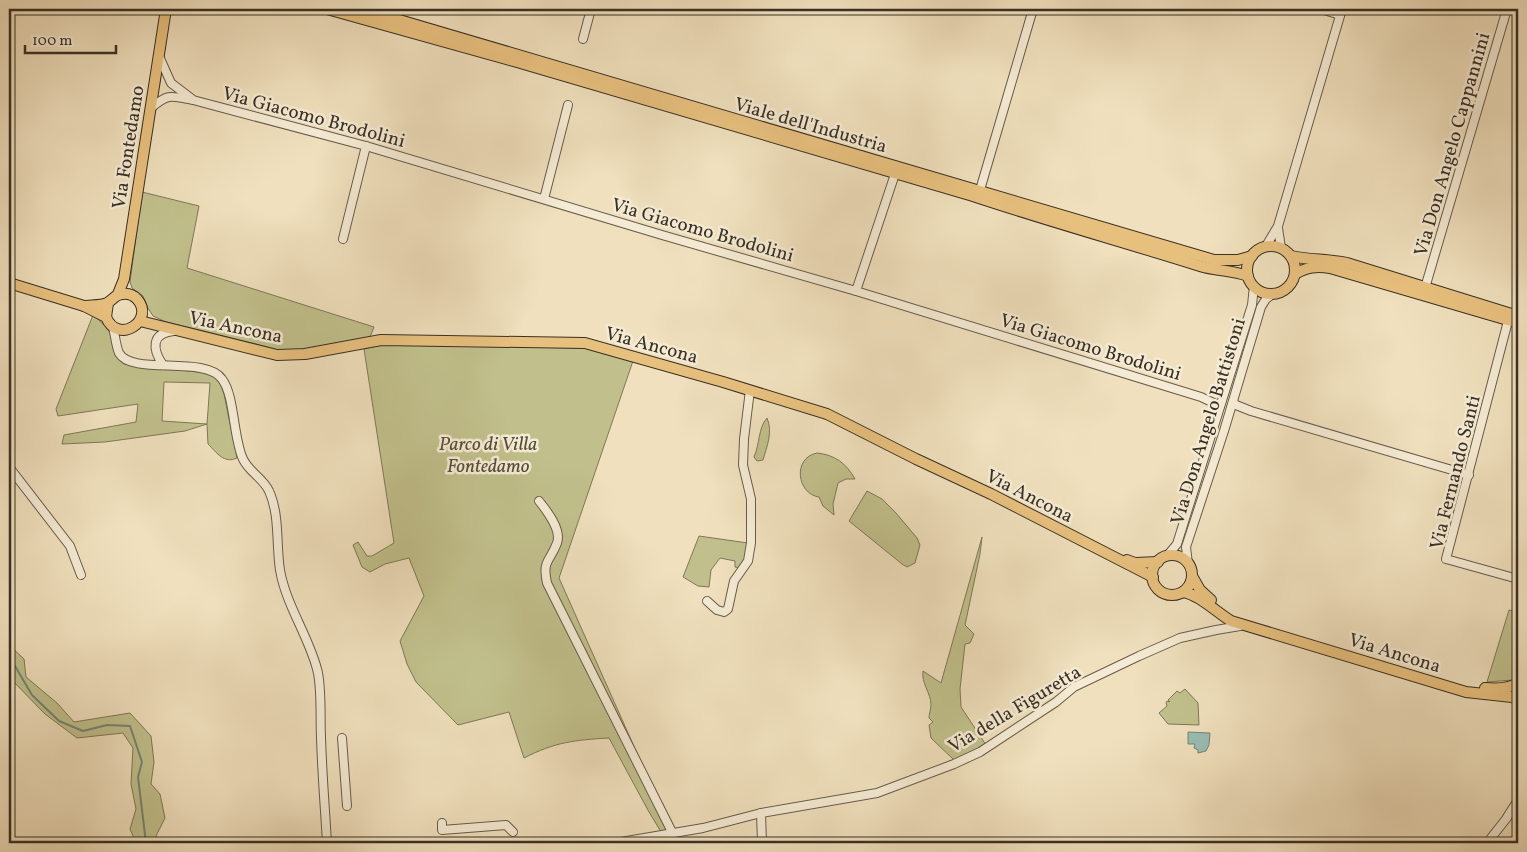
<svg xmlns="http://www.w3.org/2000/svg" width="1527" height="852" font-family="Vollkorn,serif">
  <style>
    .green { fill: #c1c08c; stroke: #7d7858; fill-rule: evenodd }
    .water { fill: #9abdb3; stroke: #73857a }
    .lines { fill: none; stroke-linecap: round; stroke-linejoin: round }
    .stream { stroke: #73857a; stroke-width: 2 }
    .minor-casing { stroke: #675c4b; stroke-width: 10 }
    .major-casing { stroke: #393025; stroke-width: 12 }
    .minor { stroke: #f5ebd4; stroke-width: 8 }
    .major { stroke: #e8c07e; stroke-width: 10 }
    .labels { text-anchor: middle; stroke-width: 5; stroke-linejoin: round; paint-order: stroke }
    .street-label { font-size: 19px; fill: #393025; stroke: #f5ebd4 }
    .park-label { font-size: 19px; font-style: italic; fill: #544d3a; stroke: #f5ebd4 }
  </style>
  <rect width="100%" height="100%" fill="#f0e0bd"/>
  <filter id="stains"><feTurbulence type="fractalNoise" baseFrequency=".004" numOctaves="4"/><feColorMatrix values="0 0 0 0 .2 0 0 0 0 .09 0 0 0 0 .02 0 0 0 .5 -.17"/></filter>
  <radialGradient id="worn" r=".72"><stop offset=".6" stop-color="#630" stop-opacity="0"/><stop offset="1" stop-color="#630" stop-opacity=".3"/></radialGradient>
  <g class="green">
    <polygon points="142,192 199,206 187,268 374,327 370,337 299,350 277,350 166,322 153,316 148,308 143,296 132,288 130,282"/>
    <path d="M93,315C100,321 108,328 112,336C118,348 112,355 124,364L207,373L214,377L220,383L224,394L237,458C224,464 217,453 208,444L207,424L185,431L105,442L62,444L64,435L136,422L138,404L58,416L56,409ZM164,382L210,383L207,424L162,421Z"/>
    <path d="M381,345L584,348L634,358L559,578L673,834L663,835L649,812L609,738C575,740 555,742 524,758L509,712L458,725L416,682L407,664L400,641L424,596L409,558L385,564L370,572L362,567L353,545L358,542L367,556H372L394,543L364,349Z"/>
    <path d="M767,418C773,432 767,446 763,460L757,461L754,457C760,444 758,428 767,418Z"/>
    <path d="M817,453C835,455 846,463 855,479H846L838,483L833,504L834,515L823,506L819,497C797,494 792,458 817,453Z"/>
    <polygon points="867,491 882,499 896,513 917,538 920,545 915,563 907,567 902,564 849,521"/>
    <polygon points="699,536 748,543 747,557 740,568 735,567 735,561 720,558 711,570 709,587 698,586 683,577"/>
    <path d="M982,537L980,554L965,625L974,634L970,643L965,644L960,689L961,707L986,745L955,761L931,738L929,725L933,722L929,718C929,714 931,709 931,705C931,693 921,683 923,671L941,683Z"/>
    <polygon points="1509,610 1518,612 1518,674 1513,680 1487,682"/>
    <polygon points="9,645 24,659 26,677 57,703 74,722 130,713 151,736 154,762 151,784 160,794 165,818 156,836 159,843 136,843 130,829 136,809 131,784 133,748 123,733 77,738 45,714 9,677"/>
    <polygon points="1185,689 1198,703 1199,725 1168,724 1159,713 1167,706 1166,703 1167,701 1170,702 1168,700 1177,691 1180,693"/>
  </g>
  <polygon class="water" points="1188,732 1210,733 1209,745 1206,751 1198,753 1198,750 1194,748 1195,744 1188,744"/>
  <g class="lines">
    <polyline class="stream" points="9,659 15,666 32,695 59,721 83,731 107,725 130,726 142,762 138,777 146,843"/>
    <g class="minor-casing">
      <g id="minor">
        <polyline points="1321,9 1340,15"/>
        <polyline points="583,39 591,9"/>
        <polyline points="159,56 171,83 192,99"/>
        <path d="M151,108C169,93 171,96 193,100L366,146L662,235L856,291L1201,397L1220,406"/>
        <polyline points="980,190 1033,9"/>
        <polyline points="544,199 568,105"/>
        <polyline points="1278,228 1281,248"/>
        <polyline points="343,239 366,146"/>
        <polyline points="1266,246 1278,226 1342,9"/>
        <polyline points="1425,288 1507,9"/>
        <polyline points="856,291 895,174"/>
        <polyline points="1508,321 1446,559 1518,579"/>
        <path d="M113,327C115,335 116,346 119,353C132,376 205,355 222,379C235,396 233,438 243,459C249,472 264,479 269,491C280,515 276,545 280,570C286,605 308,635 317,669C322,685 320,719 321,737C322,773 325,808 327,843"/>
        <path d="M163,365C152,349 151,333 174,331"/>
        <polyline points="1233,402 1236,405 1251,411 1469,475"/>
        <polyline points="9,467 70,546 81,575"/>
        <path d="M539,501C547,511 562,530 557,543C550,562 542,560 547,583L673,834"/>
        <polyline points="1167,556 1177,544 1252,305 1254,286"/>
        <polyline points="1188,564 1186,547 1224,431 1261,307 1266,299 1274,293"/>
        <polyline points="707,601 717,610 724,612 728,609 734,581 748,561 751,543 751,499 743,465 744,439 750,390"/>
        <polyline points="342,738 347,806"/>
        <polyline points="761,813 762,843"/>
        <polyline points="442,823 442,830 506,825 513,832"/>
        <polyline points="615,843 703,828 761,813 877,793 954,764 980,752 1056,702 1074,687 1139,656 1180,638 1216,630 1240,626"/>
        <polyline points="1487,843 1506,819 1518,800"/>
      </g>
    </g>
    <g class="major-casing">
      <g id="major">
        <path d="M327,9L517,62L973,196C1048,221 1124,242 1200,266C1216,271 1232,270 1248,276"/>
        <polyline points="362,9 1214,260 1238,260 1252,256"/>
        <circle cx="1271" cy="270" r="24"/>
        <path d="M1291,256C1309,260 1328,259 1347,263L1518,316"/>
        <path d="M1295,274C1307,267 1316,266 1330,268L1518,323"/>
        <polyline points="9,283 84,306 106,317"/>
        <polyline points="118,294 124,279 166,9"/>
        <path d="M84,306C90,305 102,306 107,303C113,300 115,294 123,294C129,293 134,296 137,299C156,320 118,346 106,317L108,303"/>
        <polyline points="140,321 277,355 305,354 381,340 585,343 723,382 827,414 916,459 991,494 1153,577"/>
        <circle cx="1172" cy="575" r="20"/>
        <polyline points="1127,560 1135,563 1158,562"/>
        <polyline points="1192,576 1200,590 1211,600"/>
        <path d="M1183,592C1200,595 1216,612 1231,621L1466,692L1512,697L1518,700"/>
        <path d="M1485,688C1496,689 1509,689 1518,683"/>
      </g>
    </g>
    <use href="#minor" class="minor"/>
    <use href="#major" class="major"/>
  </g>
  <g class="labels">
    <g class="street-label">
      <text transform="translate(314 116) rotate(15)" y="7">Via Giacomo Brodolini</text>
      <text transform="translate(811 124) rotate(16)" y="7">Viale dell'Industria</text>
      <text transform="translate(1451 144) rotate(-74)" y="7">Via Don Angelo Cappannini</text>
      <text transform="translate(127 147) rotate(-81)" y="7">Via Fontedamo</text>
      <text transform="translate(703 229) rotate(16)" y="7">Via Giacomo Brodolini</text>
      <text transform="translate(236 326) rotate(12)" y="7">Via Ancona</text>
      <text transform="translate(652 344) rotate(15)" y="7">Via Ancona</text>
      <text transform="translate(1091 346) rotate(17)" y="7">Via Giacomo Brodolini</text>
      <text transform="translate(1207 421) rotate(-73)" y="7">Via Don Angelo Battistoni</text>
      <text transform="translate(1454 472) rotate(-76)" y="7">Via Fernando Santi</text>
      <text transform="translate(1030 495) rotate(27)" y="7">Via Ancona</text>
      <text transform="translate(1395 652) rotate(17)" y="7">Via Ancona</text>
      <text transform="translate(1014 708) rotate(-31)" y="7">Via della Figuretta</text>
    </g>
    <g class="park-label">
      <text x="488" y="450">Parco di Villa<tspan x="488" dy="22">Fontedamo</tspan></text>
    </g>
  </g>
  <rect width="1527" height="852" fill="none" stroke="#f0e0bd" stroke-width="30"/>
  <rect x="10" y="10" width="1507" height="832" fill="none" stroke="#393025" stroke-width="2.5"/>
  <rect x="15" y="15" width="1497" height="822" fill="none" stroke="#393025"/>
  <path d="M25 45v8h91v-8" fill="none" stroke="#393025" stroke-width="2.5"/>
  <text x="32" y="45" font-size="15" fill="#393025" stroke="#f5ebd4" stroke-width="4" paint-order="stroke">100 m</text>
  <rect width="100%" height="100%" filter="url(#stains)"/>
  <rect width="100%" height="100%" fill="url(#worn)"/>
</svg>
